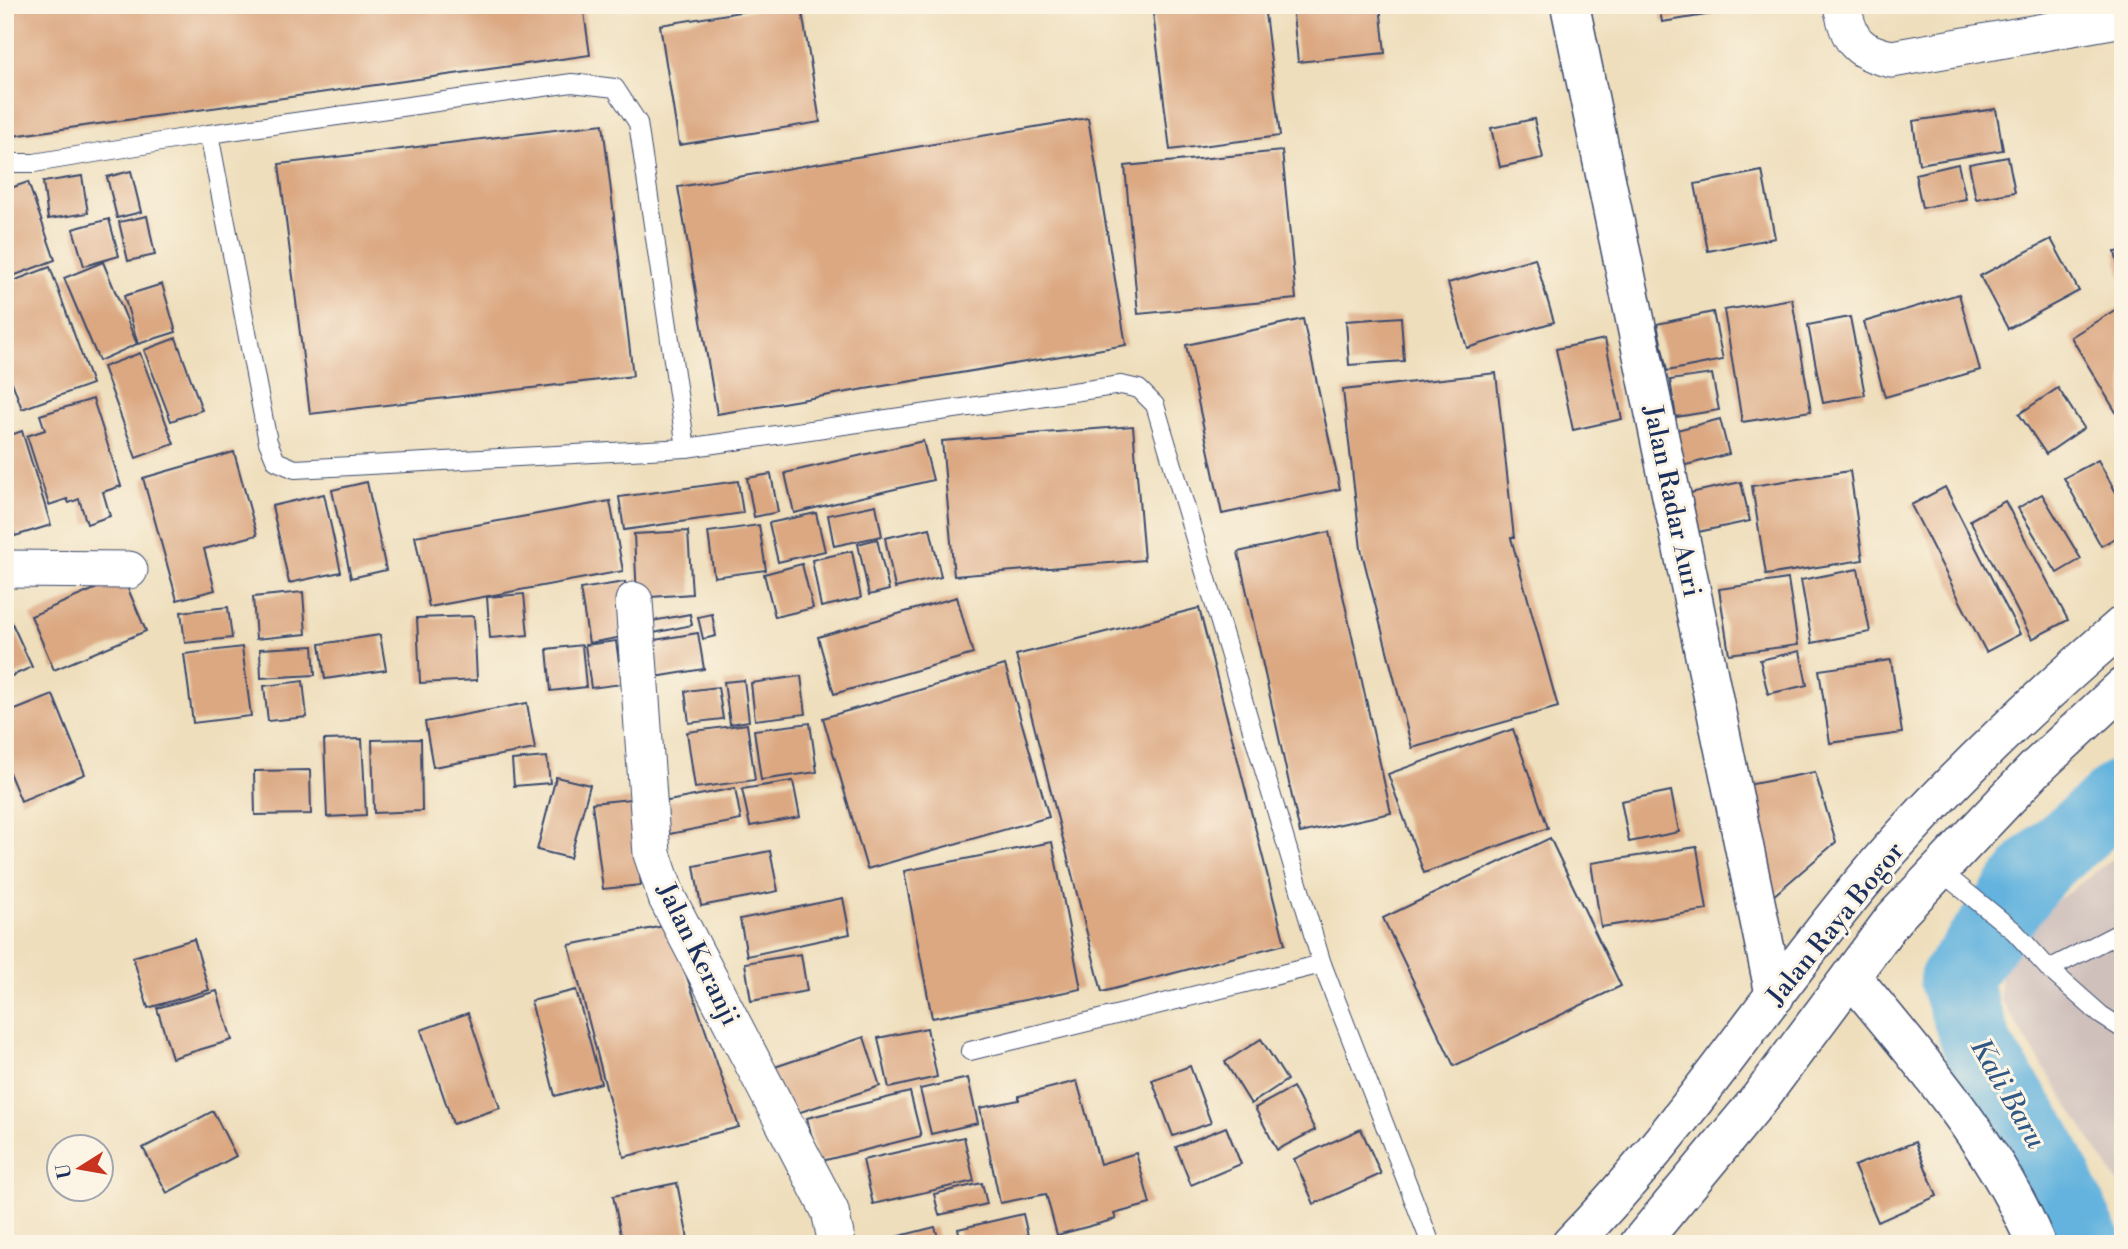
<svg xmlns="http://www.w3.org/2000/svg" width="2128" height="1249" font-family="'Libre Bodoni',serif">
  <style>
    .industrial { fill: #cfc0bb }
    .lines { fill: none; stroke-linecap: round; stroke-linejoin: round }
    .river { stroke: #64b3de; stroke-width: 70 }
    .building { fill: #dba882 }
    .lane-casing { stroke: #3b496c; stroke-width: 20 }
    .street-casing { stroke: #3b496c; stroke-width: 39 }
    .secondary-casing { stroke: #3b496c; stroke-width: 41 }
    .highway-casing { stroke: #3b496c; stroke-width: 41 }
    .lane { stroke: #fff; stroke-width: 18 }
    .street { stroke: #fff; stroke-width: 37 }
    .secondary { stroke: #fff; stroke-width: 38 }
    .highway { stroke: #fff; stroke-width: 38 }
    .labels { text-anchor: middle; stroke-width: 6; stroke-linejoin: round; paint-order: stroke }
    .street-label { font-size: 26px; fill: #1b2f5e; stroke: #fcf5e5 }
    .water-label { font-size: 28px; font-style: italic; fill: #315784; stroke: #fcf5e5 }
  </style>
  <rect width="100%" height="100%" fill="#fcf5e5"/>
  <filter id="ink" filterUnits="userSpaceOnUse"><feTurbulence type="fractalNoise" baseFrequency=".0143" numOctaves="2"/><feDisplacementMap in="SourceGraphic" scale="14" xChannelSelector="R" yChannelSelector="G"/><feConvolveMatrix kernelMatrix="1 2 1 2 8 2 1 2 1" color-interpolation-filters="sRGB"/></filter>
  <filter id="wash" filterUnits="userSpaceOnUse"><feTurbulence type="fractalNoise" baseFrequency=".00686" numOctaves="4" result="noise"/><feDisplacementMap in="SourceGraphic" scale="28" xChannelSelector="R" yChannelSelector="G"/><feGaussianBlur stdDeviation="1.57" result="paint"/><feColorMatrix in="noise" values="0 0 0 0 0 0 0 0 0 0 0 0 0 0 0 0 0 1.4 0 .05"/><feComposite in="paint" operator="in"/></filter>
  <g filter="url(#wash)">
    <rect width="100%" height="100%" fill="#eedebc"/>
    <polygon class="industrial" points="2123,852 2123,1200 2118,1183 2000,999 2001,967 2041,912"/>
    <g class="lines">
      <polyline class="river" points="2087,1244 2039,1140 1980,1052 1954,980 2037,867 2123,793"/>
    </g>
    <g id="blocks">
      <g class="building">
        <polygon points="5,5 583,5 590,55 5,137"/>
        <polygon points="782,5 801,5 820,122 679,145 660,25"/>
        <polygon points="1152,5 1264,5 1280,136 1170,150"/>
        <polygon points="1292,5 1380,5 1385,53 1298,62"/>
        <polygon points="1659,5 1742,5 1743,9 1662,22"/>
        <polygon points="1996,109 2003,150 1919,164 1913,121"/>
        <polygon points="1088,118 1126,345 717,414 678,187"/>
        <polygon points="1534,119 1543,158 1500,167 1491,128"/>
        <polygon points="603,124 633,376 310,414 279,164"/>
        <polygon points="1282,151 1296,299 1138,314 1125,166"/>
        <polygon points="2008,157 2015,192 1976,199 1969,164"/>
        <polygon points="1958,164 1966,199 1922,208 1915,174"/>
        <polygon points="131,171 141,212 117,218 107,177"/>
        <polygon points="1762,171 1775,238 1708,251 1695,184"/>
        <polygon points="82,176 88,213 48,219 43,182"/>
        <polygon points="28,182 55,260 5,279 5,190"/>
        <polygon points="147,216 155,255 128,261 119,222"/>
        <polygon points="109,219 119,256 84,266 73,229"/>
        <polygon points="2051,239 2079,291 2008,329 1980,276"/>
        <polygon points="2123,251 2123,283 2122,283 2115,252"/>
        <polygon points="1535,258 1554,322 1467,348 1448,283"/>
        <polygon points="103,262 137,344 99,361 64,278"/>
        <polygon points="50,267 92,384 22,409 5,363 5,284"/>
        <polygon points="162,284 176,332 138,344 124,296"/>
        <polygon points="1959,294 1980,370 1885,397 1864,322"/>
        <polygon points="1792,299 1811,411 1742,422 1724,310"/>
        <polygon points="2118,308 2123,316 2123,424 2071,337"/>
        <polygon points="1713,312 1723,360 1667,371 1657,324"/>
        <polygon points="1401,317 1404,361 1349,365 1346,321"/>
        <polygon points="1850,317 1865,395 1823,403 1808,325"/>
        <polygon points="1303,319 1340,489 1222,514 1186,345"/>
        <polygon points="176,338 202,410 171,421 144,350"/>
        <polygon points="1605,339 1622,419 1573,430 1556,349"/>
        <polygon points="140,353 174,444 136,458 103,367"/>
        <polygon points="1496,373 1514,538 1511,538 1558,707 1412,748 1361,549 1343,390"/>
        <polygon points="1712,374 1719,410 1676,417 1670,380"/>
        <polygon points="2058,388 2084,428 2046,454 2019,414"/>
        <polygon points="93,399 121,486 103,492 110,516 87,524 79,499 69,503 67,499 49,505 27,436 45,430 40,415"/>
        <polygon points="1720,419 1729,454 1682,466 1673,431"/>
        <polygon points="1133,426 1144,560 954,576 942,441"/>
        <polygon points="22,431 51,525 15,536 5,506 5,437"/>
        <polygon points="923,441 933,480 794,513 785,473"/>
        <polygon points="234,452 257,535 204,549 215,590 177,600 143,478"/>
        <polygon points="2098,460 2123,505 2123,534 2101,546 2064,478"/>
        <polygon points="1850,471 1863,560 1766,575 1752,486"/>
        <polygon points="771,474 778,512 754,517 747,478"/>
        <polygon points="738,481 743,513 624,530 619,497"/>
        <polygon points="367,482 386,570 351,578 332,490"/>
        <polygon points="1741,482 1750,521 1698,532 1690,493"/>
        <polygon points="1945,487 2020,634 1986,652 1911,505"/>
        <polygon points="324,494 341,572 289,583 272,506"/>
        <polygon points="2042,494 2081,559 2057,573 2018,508"/>
        <polygon points="610,501 623,571 429,607 415,536"/>
        <polygon points="2005,501 2068,620 2032,639 1970,520"/>
        <polygon points="876,505 882,536 834,546 828,515"/>
        <polygon points="816,513 825,551 778,562 769,523"/>
        <polygon points="759,525 766,570 714,577 708,532"/>
        <polygon points="930,528 941,577 895,588 885,538"/>
        <polygon points="688,531 692,594 637,598 634,534"/>
        <polygon points="1329,532 1391,813 1300,833 1238,552"/>
        <polygon points="877,539 889,590 869,595 858,544"/>
        <polygon points="852,551 861,598 821,607 812,560"/>
        <polygon points="802,564 813,608 775,617 764,574"/>
        <polygon points="1858,569 1870,632 1812,643 1801,580"/>
        <polygon points="123,577 146,631 54,670 31,616"/>
        <polygon points="1788,579 1798,645 1729,654 1719,589"/>
        <polygon points="625,582 634,635 589,643 580,589"/>
        <polygon points="303,592 306,634 256,639 253,597"/>
        <polygon points="524,594 528,635 490,638 487,597"/>
        <polygon points="957,597 973,654 834,694 818,637"/>
        <polygon points="228,607 232,638 185,643 181,612"/>
        <polygon points="5,608 32,667 5,679"/>
        <polygon points="1199,608 1285,944 1102,992 1016,655"/>
        <polygon points="690,614 692,625 649,634 647,622"/>
        <polygon points="712,614 716,636 703,639 698,617"/>
        <polygon points="474,616 477,680 420,683 417,618"/>
        <polygon points="698,633 704,669 649,678 642,642"/>
        <polygon points="380,635 386,670 325,679 320,644"/>
        <polygon points="616,641 622,684 591,688 585,645"/>
        <polygon points="582,645 586,687 551,691 547,649"/>
        <polygon points="313,646 315,675 261,678 260,649"/>
        <polygon points="242,647 251,716 193,723 184,654"/>
        <polygon points="1800,651 1807,685 1768,694 1760,660"/>
        <polygon points="1891,660 1902,733 1830,743 1819,670"/>
        <polygon points="1005,665 1049,817 867,869 823,718"/>
        <polygon points="801,676 806,714 755,720 751,683"/>
        <polygon points="744,680 749,721 730,724 724,682"/>
        <polygon points="303,681 307,717 268,721 264,686"/>
        <polygon points="718,687 723,719 689,723 685,691"/>
        <polygon points="53,695 85,774 21,801 5,763 5,714"/>
        <polygon points="527,703 535,749 433,767 425,722"/>
        <polygon points="810,723 817,772 761,780 754,730"/>
        <polygon points="747,724 755,780 695,788 687,732"/>
        <polygon points="1513,729 1548,828 1424,873 1388,774"/>
        <polygon points="362,739 366,815 327,817 324,740"/>
        <polygon points="421,739 422,811 374,813 372,740"/>
        <polygon points="547,757 550,783 514,786 512,760"/>
        <polygon points="310,770 311,814 255,815 254,771"/>
        <polygon points="1815,772 1836,842 1765,903 1742,786"/>
        <polygon points="556,777 590,785 570,858 537,850"/>
        <polygon points="793,781 800,817 750,826 742,789"/>
        <polygon points="735,788 741,820 664,835 658,803"/>
        <polygon points="1671,791 1679,832 1629,842 1621,801"/>
        <polygon points="630,799 641,885 603,889 592,803"/>
        <polygon points="1550,838 1621,986 1454,1066 1383,918"/>
        <polygon points="1052,842 1081,989 932,1018 904,871"/>
        <polygon points="1697,847 1707,910 1601,927 1591,863"/>
        <polygon points="770,851 778,891 701,906 694,866"/>
        <polygon points="843,898 850,934 747,956 740,919"/>
        <polygon points="669,925 739,1127 624,1157 569,945"/>
        <polygon points="194,939 209,990 148,1008 133,957"/>
        <polygon points="801,954 807,991 751,1001 745,963"/>
        <polygon points="576,990 601,1083 555,1096 531,1001"/>
        <polygon points="217,991 232,1040 172,1058 157,1008"/>
        <polygon points="468,1013 500,1108 453,1124 421,1030"/>
        <polygon points="927,1028 937,1077 889,1088 878,1038"/>
        <polygon points="864,1037 880,1086 785,1117 769,1069"/>
        <polygon points="1261,1039 1287,1080 1251,1104 1225,1062"/>
        <polygon points="1190,1066 1211,1123 1173,1136 1152,1080"/>
        <polygon points="968,1078 978,1123 931,1134 920,1089"/>
        <polygon points="1077,1081 1100,1164 1136,1153 1150,1204 1114,1214 1116,1219 1057,1235 1046,1194 1000,1203 980,1108 1019,1100 1019,1096"/>
        <polygon points="1293,1087 1315,1130 1277,1150 1255,1108"/>
        <polygon points="910,1092 921,1136 818,1162 807,1118"/>
        <polygon points="213,1111 236,1156 167,1193 143,1148"/>
        <polygon points="1226,1127 1241,1164 1191,1185 1176,1147"/>
        <polygon points="1361,1129 1381,1174 1314,1204 1294,1159"/>
        <polygon points="964,1137 974,1181 873,1204 863,1160"/>
        <polygon points="1915,1142 1937,1196 1878,1222 1854,1166"/>
        <polygon points="677,1183 689,1244 623,1244 613,1196"/>
        <polygon points="982,1183 987,1204 939,1215 934,1194"/>
        <polygon points="1023,1214 1030,1244 962,1244 958,1229"/>
        <polygon points="935,1227 940,1244 872,1244 872,1243"/>
      </g>
    </g>
  </g>
  <g filter="url(#ink)">
    <use href="#blocks" fill-opacity="0" stroke="#3b496c" stroke-width="2"/>
    <g class="lines">
      <g class="lane-casing">
        <g id="lane">
          <polyline points="209,134 268,442 276,461 295,469 686,448 1121,385 1139,389 1155,405 1322,964 1431,1244"/>
          <polyline points="5,163 34,163 209,134 572,83 615,88 638,123 686,448"/>
          <polyline points="1938,869 2014,931 2049,969 2101,1015 2123,1029"/>
          <polyline points="2049,969 2123,931"/>
          <polyline points="970,1051 1322,964"/>
        </g>
      </g>
      <g class="street-casing">
        <g id="street">
          <path d="M1842,5C1849,40 1856,52 1892,59L2123,18"/>
          <polyline points="5,569 129,570"/>
          <polyline points="634,601 652,854 667,898 830,1211 837,1244"/>
        </g>
      </g>
      <g class="secondary-casing">
        <g id="secondary">
          <polyline points="1570,5 1775,996"/>
          <path d="M1851,976C1920,1060 1994,1143 2036,1244"/>
        </g>
      </g>
      <g class="highway-casing">
        <g id="highway">
          <path d="M1571,1244C1679,1134 1762,1004 1860,885C1938,791 2030,705 2123,625"/>
          <polyline points="1639,1244 1760,1098 1894,918 2037,767 2123,687"/>
        </g>
      </g>
      <use href="#lane" class="lane"/>
      <use href="#street" class="street"/>
      <use href="#secondary" class="secondary"/>
      <use href="#highway" class="highway"/>
    </g>
  </g>
  <g class="labels">
    <g class="street-label">
      <text transform="translate(1673 501) rotate(78)" y="9">Jalan Radar Auri</text>
      <text transform="translate(1835 923) rotate(-51)" y="9">Jalan Raya Bogor</text>
      <text transform="translate(699 954) rotate(64)" y="9">Jalan Keranji</text>
    </g>
    <g class="water-label">
      <text transform="translate(2009 1093) rotate(60)" y="10">Kali Baru</text>
    </g>
  </g>
  <rect width="2128" height="1249" fill="none" stroke="#fcf5e5" stroke-width="28"/>
  <g transform="translate(80 1168) rotate(259)"><circle r="33" fill="#fcf5e5" stroke="#a2a6af" stroke-width="2"/>
  <path d="M0-5L12 26L0 18L-12 26Z" fill="#c8321e"/>
  <text y="-10" font-size="19" font-weight="bold" text-anchor="middle" fill="#1b2f5e">U</text>
  </g>
</svg>
